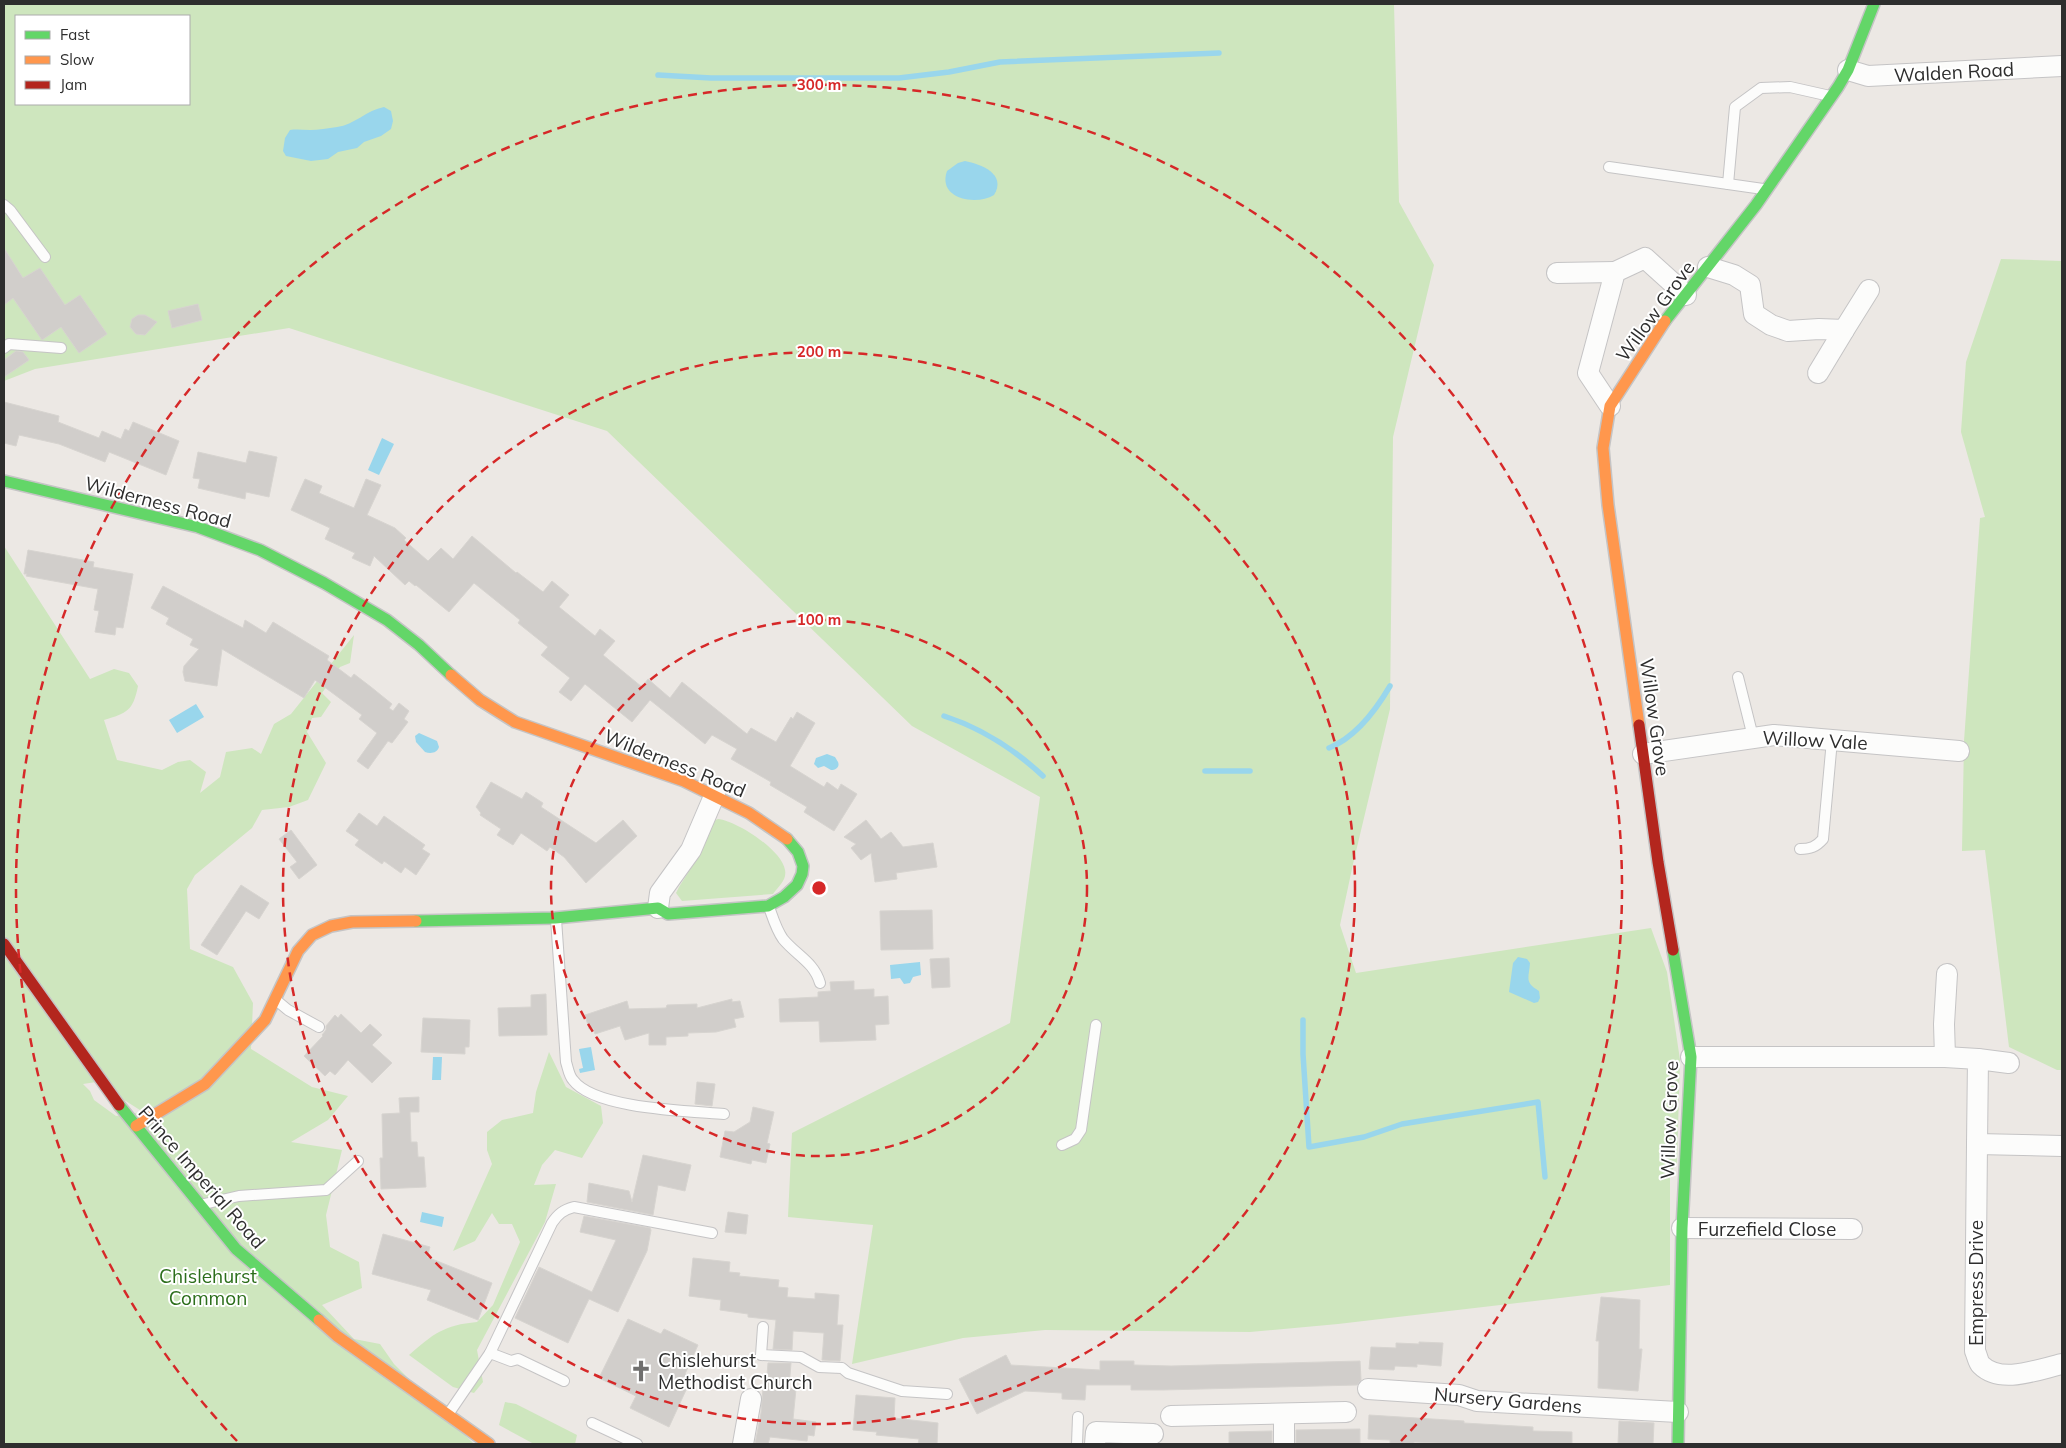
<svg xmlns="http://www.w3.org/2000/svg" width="2066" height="1448" font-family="Mulish,sans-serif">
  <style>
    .green { fill: #cee6be; fill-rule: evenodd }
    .water { fill: #99d6ec }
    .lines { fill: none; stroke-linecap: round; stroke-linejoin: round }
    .stream { stroke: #99d6ec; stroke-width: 5.5 }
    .building { fill: #d1cecb; stroke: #d7d4d0 }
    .lane-casing { stroke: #c5c4c5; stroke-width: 12 }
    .street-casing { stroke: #c5c4c5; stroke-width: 22 }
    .fast-casing { stroke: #c5c4c5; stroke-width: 14 }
    .slow-casing { stroke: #c5c4c5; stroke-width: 14 }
    .jam-casing { stroke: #c5c4c5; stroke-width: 14 }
    .lane { stroke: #fcfcfb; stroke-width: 10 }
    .street { stroke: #fcfcfb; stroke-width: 20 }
    .fast { stroke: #63d668; stroke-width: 11 }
    .slow { stroke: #ff974d; stroke-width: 11 }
    .jam { stroke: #b3261e; stroke-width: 11 }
    .ring { fill: none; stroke: #d62828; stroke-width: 2.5; stroke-dasharray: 9 6 }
    .labels { text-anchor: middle; stroke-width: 4; stroke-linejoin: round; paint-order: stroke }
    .street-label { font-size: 19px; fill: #2e2e2e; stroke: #fff }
    .park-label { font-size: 19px; fill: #2c6e1b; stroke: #fff }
    .poi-label { font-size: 19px; fill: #2e2e2e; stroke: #fff; text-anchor: start }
    .centre { fill: #d62828; stroke: #fff; stroke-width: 2.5 }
    .ring-label { font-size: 15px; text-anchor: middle; font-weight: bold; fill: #d62828; stroke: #fff; stroke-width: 4; stroke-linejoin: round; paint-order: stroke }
  </style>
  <rect width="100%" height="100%" fill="#ece8e4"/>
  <g class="green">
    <path d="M4,4H1394L1399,202L1434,265L1393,437L1390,709L1353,864L1340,925L1356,973L1651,928L1667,972L1680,1060L1677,1163L1670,1173V1285L1338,1324L1250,1332L1045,1330L963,1338L852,1364L873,1225L788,1217L792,1133L1010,1023L1040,797L912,726L607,431L289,328L35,369L4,381ZM16,16H189V104H16Z"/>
    <polygon points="2001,259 2062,261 2062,1070 2057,1070 2009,1047 1985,850 1962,851 1964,741 1980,518 1985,517 1961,432 1966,362"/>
    <path d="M4,546L90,679L114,669L129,673L138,686C133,711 127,713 104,720L117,760L162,770L178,762L190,760L206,772L200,793L220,777L226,752L252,748L261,754L274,724L291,714L354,635L350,663L340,667L322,693L331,702L321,717L312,718L307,732L326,763L308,800L289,807L262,810L252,828L195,875L187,889L190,949L233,967L253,1003L251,1049L312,1087L348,1096L328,1120L291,1142L342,1150L326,1215L330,1247L359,1262L362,1288L322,1305L354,1339L380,1344L394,1364L474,1444H4ZM96,1082L143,1112L116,1116L94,1100L90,1091L83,1084Z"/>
    <path d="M718,819C737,821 782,850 785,870C787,880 779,886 773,894L682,901L676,893L679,887L701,852L713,821Z"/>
    <path d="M549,1052L566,1087L601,1106L603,1123L582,1158L555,1150L542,1165L534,1185L556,1184L545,1222L477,1350L483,1382L474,1393L453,1387L409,1355C433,1334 444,1325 477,1322L493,1305L520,1242L512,1224H499L492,1213L475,1241L453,1251L492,1164L487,1150V1132L502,1120L533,1113L536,1092Z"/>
    <polygon points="505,1402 516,1404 577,1435 575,1444 534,1444 499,1425"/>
  </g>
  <g class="water">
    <path d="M384,107L391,111L393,121L391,129L381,136L364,142L357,148L338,152L328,159L311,161L286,156L283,151L285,138L290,130C297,129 303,130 310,130C318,130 328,128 337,127C354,125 367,110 384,107Z"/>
    <path d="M965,161C981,164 1007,174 994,195C976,206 937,199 947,171L958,163Z"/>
    <polygon points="382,438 394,444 379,475 368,470"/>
    <polygon points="196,704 204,717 177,733 169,720"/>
    <path d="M419,733L437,741L439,747C437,753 431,754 425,752L416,742L415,736Z"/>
    <path d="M827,754L835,757L838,762C840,767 836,770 831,770L824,766L818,768L814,764L816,758Z"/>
    <path d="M1518,957L1527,959L1530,963C1529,978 1524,982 1539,991L1540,998L1538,1002L1534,1003L1509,992L1513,963Z"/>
    <polygon points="920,962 921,975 913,977 910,983 904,984 900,978 891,979 890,965"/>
    <polygon points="591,1047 595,1070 580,1073 579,1069 583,1068 579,1049"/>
    <polygon points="433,1057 442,1057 441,1080 432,1080"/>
    <polygon points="422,1212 444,1217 442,1227 420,1222"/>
  </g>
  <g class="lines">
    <g class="stream">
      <polyline points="658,75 711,78 899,78 949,72 1000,62 1219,53"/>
      <path d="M944,716C981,728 1014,749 1043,776"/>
      <path d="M1329,748C1356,737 1376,710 1390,686"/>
      <polyline points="1205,771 1250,771"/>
      <polyline points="1303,1020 1303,1054 1309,1147 1364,1137 1402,1124 1538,1102 1545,1177"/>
    </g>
  </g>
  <g class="building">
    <polygon points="4,248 23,278 40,268 65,305 80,295 107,334 79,353 61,327 42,340 13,298 4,305"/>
    <polygon points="198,304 202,320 172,328 168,311"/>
    <polygon points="138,315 145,315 157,322 145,335 136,334 130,327 132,319"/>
    <polygon points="16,351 23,352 29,360 4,377 4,360"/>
    <polygon points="4,402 59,416 58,422 99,438 102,431 121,439 125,429 129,431 133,422 179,441 166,475 109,452 105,462 59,444 19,435 16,446 4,443"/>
    <polygon points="249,451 277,457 269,497 246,492 245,499 198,488 200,479 193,478 198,452 246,463"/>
    <polygon points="305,479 322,486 319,493 354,508 366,479 381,485 367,515 395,528 406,538 404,540 428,561 441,548 453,559 472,536 516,573 517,572 543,592 552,581 569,595 559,607 595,636 600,629 615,641 603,655 642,687 648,679 670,698 682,682 747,734 751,728 776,742 791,717 793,719 797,712 815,723 790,766 824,787 827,782 838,790 841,784 857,794 834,831 804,812 807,807 770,785 771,782 731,759 737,749 712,735 705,744 650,700 632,722 585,684 571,701 559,692 570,678 541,655 548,647 518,623 520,620 474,583 449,612 416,585 415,586 409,581 405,585 374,556 370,566 352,558 355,553 325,539 330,528 291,510"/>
    <polygon points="28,550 94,562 93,567 133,574 123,628 116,627 115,635 95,632 99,611 94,610 98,589 26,576 27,574 24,574"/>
    <polygon points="163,586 243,628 245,620 266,633 273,622 329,656 327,660 351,678 354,674 371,687 392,704 389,708 393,711 399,703 409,711 404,719 408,722 392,743 388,741 368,769 357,761 377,733 359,719 362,715 315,680 304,698 222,649 217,686 185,681 183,672 184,666 199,649 190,645 193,639 166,624 169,618 151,608"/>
    <polygon points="491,782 522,799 526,792 543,803 541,807 596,843 623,820 637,836 586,883 564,857 550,847 547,851 521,833 513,845 497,835 501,829 480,815 481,813 476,807"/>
    <polygon points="359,813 377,826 384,816 425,845 422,849 430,854 416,875 405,867 401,873 384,861 382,864 355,845 359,840 346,831"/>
    <polygon points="866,820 881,839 891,832 903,847 933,843 937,867 896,873 897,879 875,882 871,853 861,860 851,848 856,844 844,837"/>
    <polygon points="291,830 317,865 299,879 290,867 297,862 279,839"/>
    <polygon points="241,885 269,903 259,919 246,911 217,955 201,945"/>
    <polygon points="932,910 933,949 881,950 880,911"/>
    <polygon points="949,958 950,987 932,988 930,959"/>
    <polygon points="854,981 854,990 874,989 874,997 888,996 889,1024 875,1025 876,1040 820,1042 819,1021 780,1022 779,999 818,997 818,992 831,991 830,982"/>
    <polygon points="546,994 547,1035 499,1036 498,1008 531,1007 531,995"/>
    <polygon points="732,999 732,1002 740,1001 744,1017 734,1019 736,1027 716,1032 688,1033 688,1036 666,1037 666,1045 649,1045 649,1033 625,1040 620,1026 595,1034 593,1028 589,1029 585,1015 627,1001 629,1009 666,1008 667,1005 697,1004 697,1008"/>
    <polygon points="341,1014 361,1033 370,1024 382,1035 372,1045 392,1063 372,1083 348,1060 335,1075 330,1071 325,1076 304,1056 323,1036 322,1035 326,1030 326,1026 335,1015 338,1018"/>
    <polygon points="423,1018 470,1020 469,1047 465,1047 465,1054 421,1052"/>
    <polygon points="697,1082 715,1084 712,1106 695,1104"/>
    <polygon points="419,1097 419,1112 410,1112 411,1142 417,1142 418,1157 424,1157 426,1187 381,1189 380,1158 383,1158 382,1114 400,1113 399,1098"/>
    <polygon points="753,1107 774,1112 767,1143 770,1144 766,1163 752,1160 751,1164 720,1157 725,1131 734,1132 750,1122"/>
    <polygon points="643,1155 691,1165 685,1191 658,1185 653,1215 587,1202 589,1183 629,1191 632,1202"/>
    <polygon points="728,1212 748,1215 746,1234 725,1232"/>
    <polygon points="584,1216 650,1228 651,1230 647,1251 618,1312 589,1299 568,1343 515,1318 539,1267 592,1292 616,1240 580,1232"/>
    <polygon points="383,1234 430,1247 427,1257 492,1283 478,1320 427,1300 431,1290 372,1274"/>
    <polygon points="693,1258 730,1262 729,1272 740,1273 739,1276 779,1280 778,1287 788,1288 787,1297 815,1299 815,1293 839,1295 837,1325 843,1325 840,1361 822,1360 824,1333 793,1331 792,1350 773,1349 776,1320 748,1317 748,1314 720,1310 721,1300 689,1296"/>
    <polygon points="1601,1297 1640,1300 1639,1349 1642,1349 1638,1391 1598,1388 1599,1341 1596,1341"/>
    <polygon points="628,1319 661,1334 664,1329 698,1345 685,1374 692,1377 669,1427 630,1408 636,1396 599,1378"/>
    <polygon points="1419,1342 1443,1343 1441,1366 1417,1364 1417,1367 1395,1366 1394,1370 1369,1369 1371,1347 1396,1348 1396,1343 1419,1344"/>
    <polygon points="1006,1355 1011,1365 1100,1370 1100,1361 1134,1361 1134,1365 1171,1366 1360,1361 1361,1380 1357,1385 1163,1390 1131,1390 1131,1385 1086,1385 1085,1400 1062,1399 1062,1393 1025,1391 977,1414 959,1379"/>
    <polygon points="768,1363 791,1363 789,1388 796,1389 793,1419 816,1422 814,1436 808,1435 807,1441 770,1437 768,1444 755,1444 761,1413 764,1375 767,1375"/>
    <polygon points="856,1395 895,1398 894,1418 938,1423 937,1444 918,1444 919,1439 876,1435 877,1432 853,1430"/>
    <polygon points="1369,1415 1464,1421 1464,1423 1533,1427 1533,1431 1572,1432 1572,1444 1459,1444 1414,1442 1414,1444 1390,1444 1390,1440 1368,1439"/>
    <polygon points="1619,1421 1654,1423 1653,1444 1618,1444"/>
    <polygon points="1360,1429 1360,1444 1296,1444 1296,1430"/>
    <polygon points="1272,1431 1272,1444 1229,1444 1229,1432"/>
  </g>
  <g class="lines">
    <g class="lane-casing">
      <g id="lane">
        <polyline points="1609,167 1763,189"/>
        <polyline points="1728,184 1735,107 1761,88 1790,87 1830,96"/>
        <polyline points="4,205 10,210 45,257"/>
        <polyline points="4,348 9,344 61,348"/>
        <polyline points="1738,677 1753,737"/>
        <path d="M1800,849C1810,849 1816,847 1823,839L1832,740"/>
        <path d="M769,907C773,918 776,929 783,939C796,955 814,962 820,983"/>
        <path d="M556,919L566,1062C568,1068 569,1076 573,1080C594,1109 689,1111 724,1114"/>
        <polyline points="276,1000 288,1010 319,1027"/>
        <polyline points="1062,1145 1075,1139 1081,1130 1096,1025"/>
        <polyline points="204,1204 239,1196 326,1190 358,1161"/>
        <polyline points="763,1327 761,1355 801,1357 819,1367 842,1368 848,1373 902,1391 947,1394"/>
        <path d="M490,1353L552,1223C558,1214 563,1210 574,1207L712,1233"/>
        <polyline points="449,1413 490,1353 511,1361 518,1359 564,1381"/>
        <polyline points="592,1423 637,1444"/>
        <polyline points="1077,1444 1078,1417"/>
      </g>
    </g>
    <g class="street-casing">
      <g id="street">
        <polyline points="1848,70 1868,76 2062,66"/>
        <polyline points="1708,267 1734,275 1750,285 1754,314 1771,325 1788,331 1819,329 1844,330 1869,290"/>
        <polyline points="1557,273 1615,272"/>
        <polyline points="1818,373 1844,330"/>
        <polyline points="1610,406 1588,373 1615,272 1645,258 1686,295"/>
        <polyline points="1643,754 1774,735 1959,751"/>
        <polyline points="658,908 660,893 691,850 715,794"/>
        <polyline points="1691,1057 1945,1057 1978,1059 1977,1144 2062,1146"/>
        <polyline points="1945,1057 1944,1024 1947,974"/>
        <polyline points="1978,1059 2009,1063"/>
        <path d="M1977,1144L1975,1351C1977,1355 1978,1362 1981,1365C2001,1385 2039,1369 2062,1364"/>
        <polyline points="1682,1228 1852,1229"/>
        <polyline points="1368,1389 1459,1395 1477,1401 1678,1412"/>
        <polyline points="1284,1414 1284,1444"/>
        <polyline points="1171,1416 1346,1412"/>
        <polyline points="743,1444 751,1399"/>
        <polyline points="1095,1444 1096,1432 1153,1434"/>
      </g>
    </g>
    <g class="fast-casing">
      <g id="fast">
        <polyline points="1665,321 1756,205 1838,87 1848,70 1874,4"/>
        <polyline points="4,481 198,527 260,550 324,583 387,620 419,645 451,675"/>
        <polyline points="416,921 555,918 658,908 668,914 768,906 784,897 797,885 802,874 803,866 798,852 787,839"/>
        <polyline points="1673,950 1691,1057 1682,1228 1678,1444"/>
        <polyline points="119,1105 236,1249 319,1320"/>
      </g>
    </g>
    <g class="slow-casing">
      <g id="slow">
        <polyline points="451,675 480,700 515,722 684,781 749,813 787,839"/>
        <polyline points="1639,725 1608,505 1603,448 1610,406 1665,321"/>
        <polyline points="136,1126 205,1084 265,1020 298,951 312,935 331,926 352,922 416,921"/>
        <polyline points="319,1320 337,1336 489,1444"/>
      </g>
    </g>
    <g class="jam-casing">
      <g id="jam">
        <polyline points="1639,725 1658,862 1673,950"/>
        <polyline points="4,944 119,1105"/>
      </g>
    </g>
    <use href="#lane" class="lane"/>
    <use href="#street" class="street"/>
    <use href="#fast" class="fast"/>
    <use href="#slow" class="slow"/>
    <use href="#jam" class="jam"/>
  </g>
  <g class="ring">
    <circle cx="819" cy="888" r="268"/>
    <circle cx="819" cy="888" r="536"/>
    <path d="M237 1441A803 803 0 1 1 1401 1441"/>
  </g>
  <defs>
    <g id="church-bare" transform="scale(1.725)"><path d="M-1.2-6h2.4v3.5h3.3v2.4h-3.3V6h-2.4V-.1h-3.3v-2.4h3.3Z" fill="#706f6e" stroke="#fff" stroke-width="2.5" paint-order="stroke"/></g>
  </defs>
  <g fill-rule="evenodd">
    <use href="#church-bare" x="641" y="1371"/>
  </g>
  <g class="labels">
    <g class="street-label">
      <text transform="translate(1954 72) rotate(-3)" y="7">Walden Road</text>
      <text transform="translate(1655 311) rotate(-54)" y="7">Willow Grove</text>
      <text transform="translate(158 502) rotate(15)" y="7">Wilderness Road</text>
      <text transform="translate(1655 717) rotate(82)" y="7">Willow Grove</text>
      <text transform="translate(1815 740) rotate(3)" y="7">Willow Vale</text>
      <text transform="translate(675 763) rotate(22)" y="7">Wilderness Road</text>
      <text transform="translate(1669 1120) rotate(-88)" y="7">Willow Grove</text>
      <text transform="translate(202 1177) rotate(49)" y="7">Prince Imperial Road</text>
      <text x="1767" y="1236">Furzefield Close</text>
      <text transform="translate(1976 1283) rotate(-90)" y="7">Empress Drive</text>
      <text transform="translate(1508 1400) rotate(5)" y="7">Nursery Gardens</text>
    </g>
    <g class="park-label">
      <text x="208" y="1283">Chislehurst<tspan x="208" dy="22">Common</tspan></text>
    </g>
    <g class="poi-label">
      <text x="658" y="1367">Chislehurst<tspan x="658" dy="22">Methodist Church</tspan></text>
    </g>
  </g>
  <circle cx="819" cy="888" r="8" class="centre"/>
  <g class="ring-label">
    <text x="819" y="90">300 m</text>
    <text x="819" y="357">200 m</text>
    <text x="819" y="625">100 m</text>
  </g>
  <rect width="2066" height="1448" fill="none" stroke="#2e2e2e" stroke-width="10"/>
  <rect x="15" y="15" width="175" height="90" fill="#ffffff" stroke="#ababab"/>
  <rect x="25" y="31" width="25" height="8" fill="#63d668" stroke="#ababab"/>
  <text x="60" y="40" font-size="15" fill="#2e2e2e">Fast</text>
  <rect x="25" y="56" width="25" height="8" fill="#ff974d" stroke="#ababab"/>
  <text x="60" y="65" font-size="15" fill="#2e2e2e">Slow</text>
  <rect x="25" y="81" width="25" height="8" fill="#b3261e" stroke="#ababab"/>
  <text x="60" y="90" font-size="15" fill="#2e2e2e">Jam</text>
</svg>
